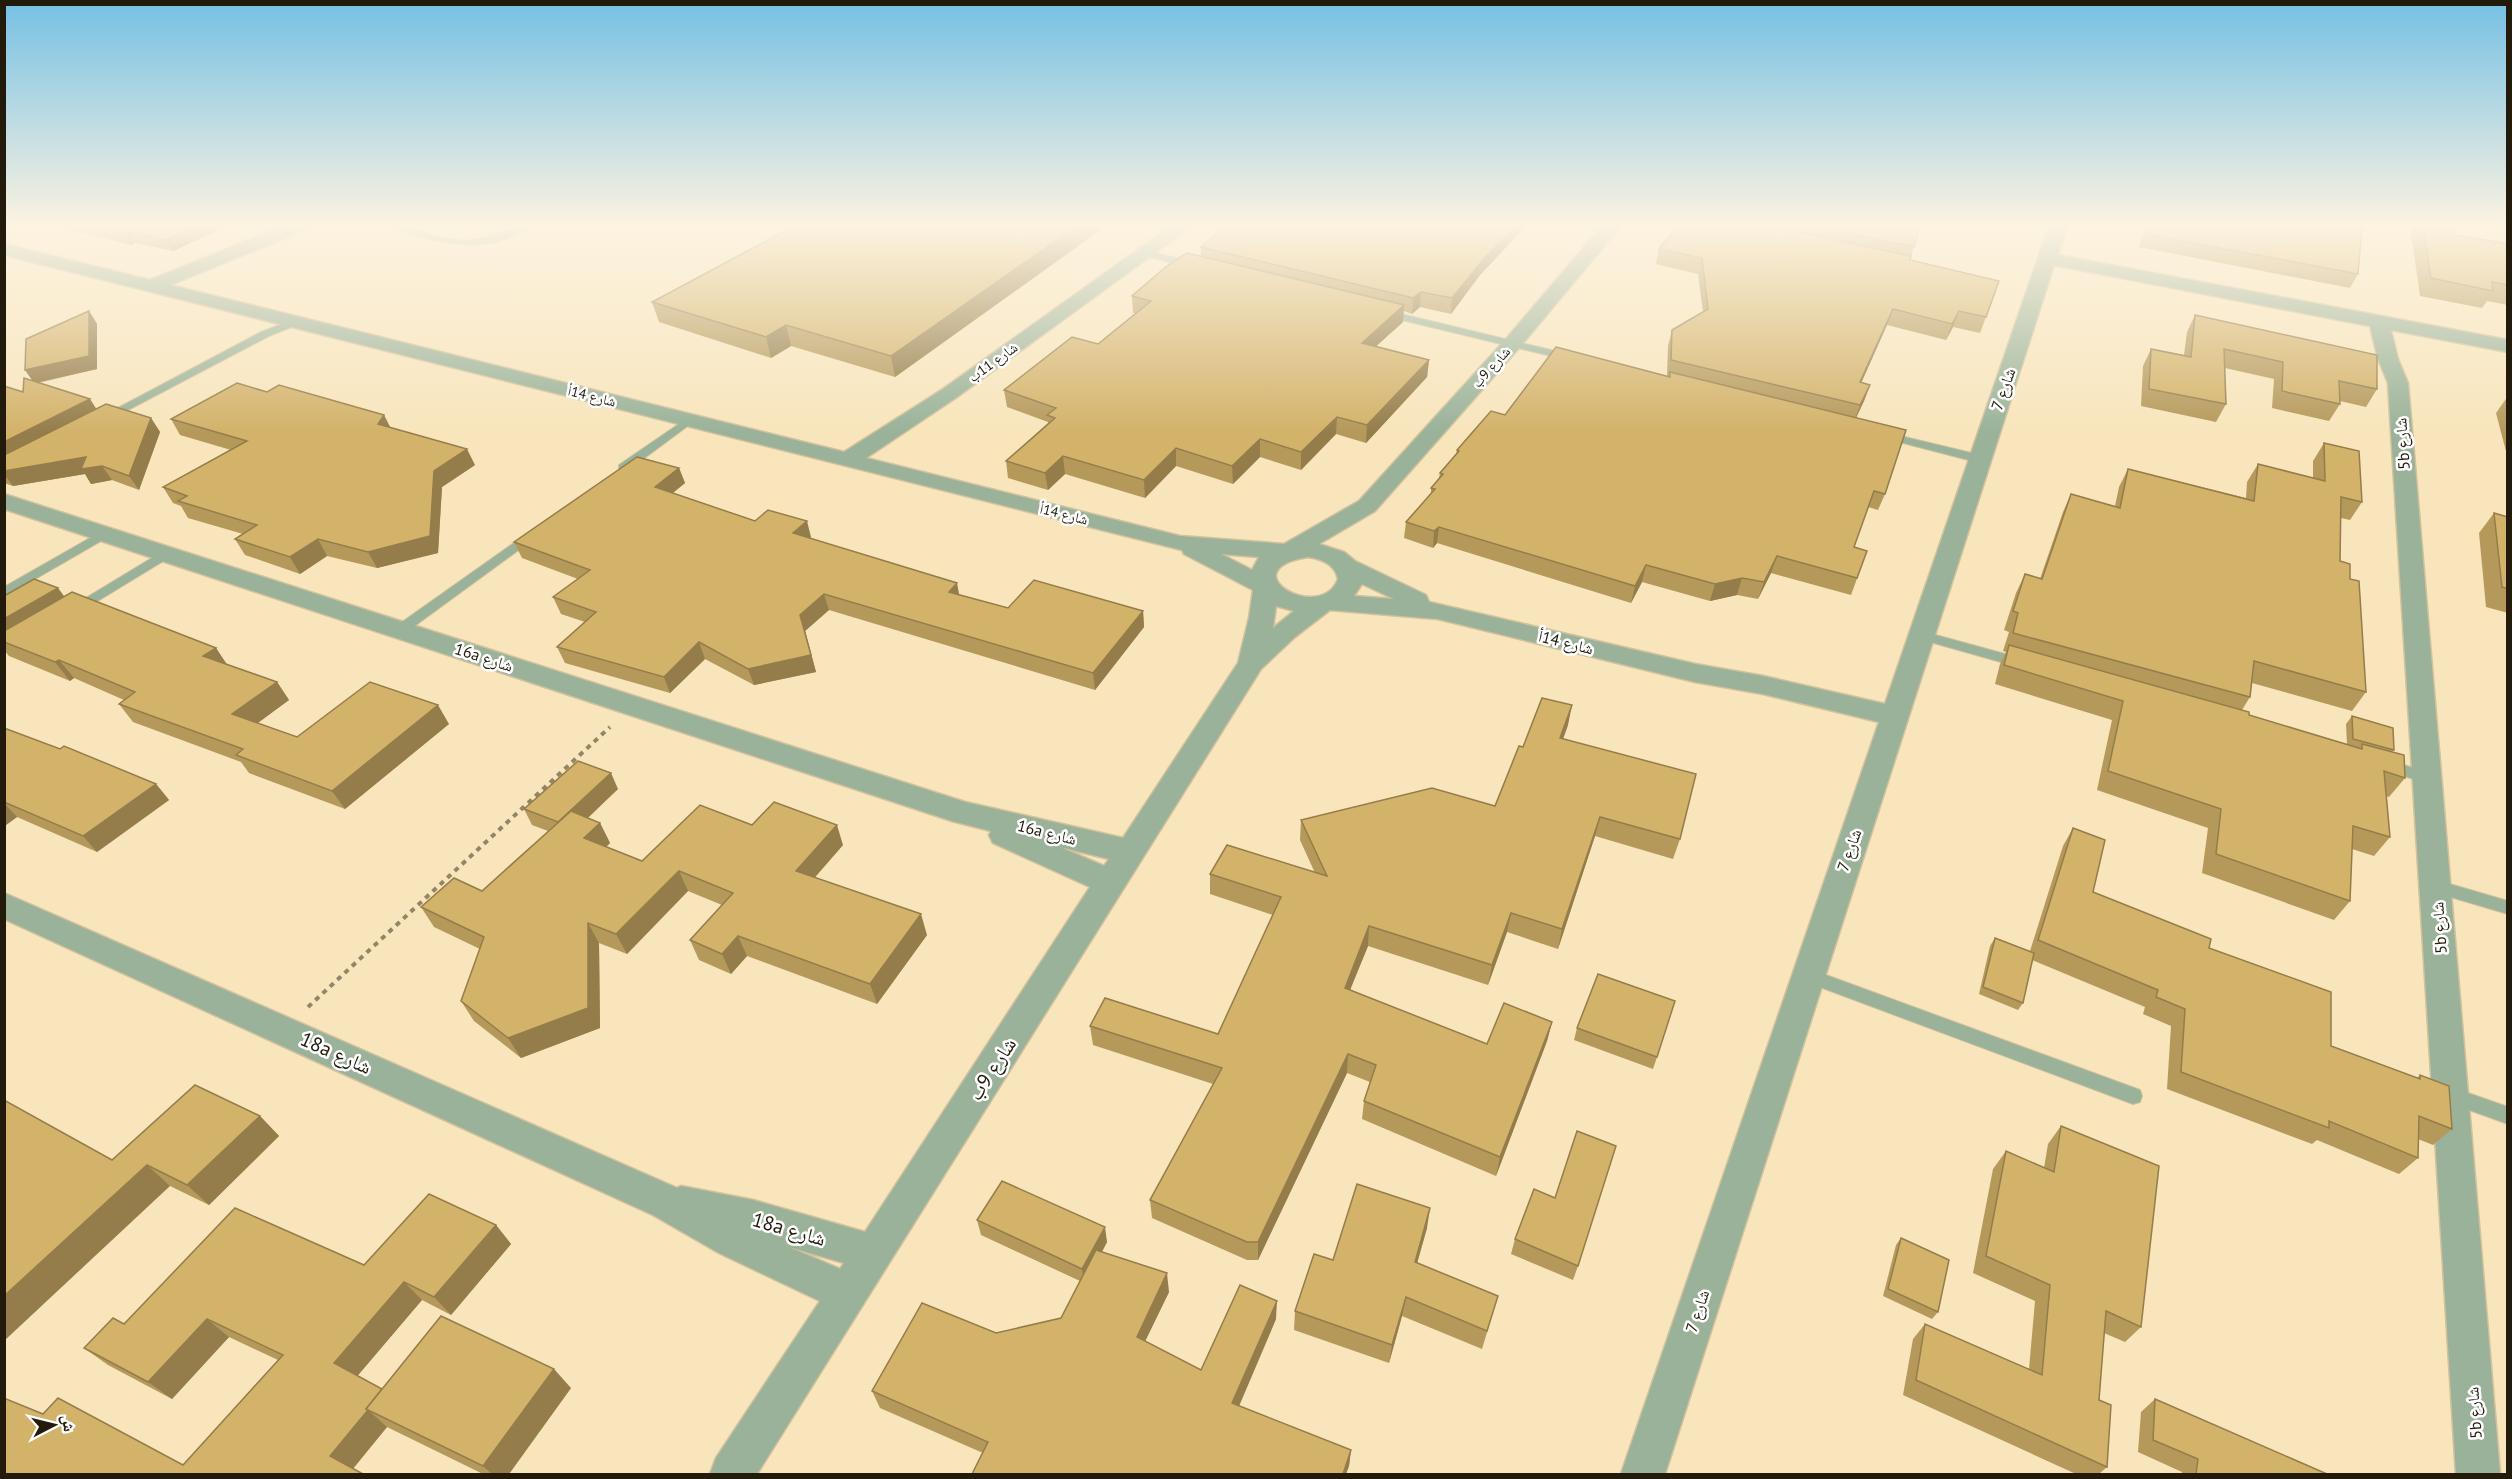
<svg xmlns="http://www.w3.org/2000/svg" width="2512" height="1479" font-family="'PT Sans','Noto Naskh Arabic',sans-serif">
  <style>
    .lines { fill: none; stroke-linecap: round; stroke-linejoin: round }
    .service-casing { stroke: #d1c19c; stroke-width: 2 }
    .minor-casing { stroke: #d1c19c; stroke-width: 3 }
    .path { stroke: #928568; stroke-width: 4; stroke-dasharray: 5 5; stroke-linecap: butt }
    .service { fill: #99b299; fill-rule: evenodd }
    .minor { fill: #99b299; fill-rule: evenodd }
    .wall { fill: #b5995b }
    .shaded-wall { fill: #947d4a }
    .building { fill: #d3b26a; stroke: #947d4a; stroke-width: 1.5 }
    .labels { text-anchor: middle; stroke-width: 5; stroke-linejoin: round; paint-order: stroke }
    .far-street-label { font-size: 14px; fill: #221b0c; stroke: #fff }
    .street-label { font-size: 16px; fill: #221b0c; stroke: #fff }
    .near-street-label { font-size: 20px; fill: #221b0c; stroke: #fff }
  </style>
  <rect width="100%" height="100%" fill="#f8e5bc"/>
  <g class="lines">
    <g class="service-casing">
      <g id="service">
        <path d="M392,226C416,226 437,239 461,240C486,242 506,226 530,226C497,251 455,247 418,236C409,233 399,231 392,226Z"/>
        <polygon points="1145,250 1196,263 1198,265 1193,268 1142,255 1142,251"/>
        <polygon points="1385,310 1555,351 1556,353 1551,356 1381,315 1381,311"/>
        <polygon points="295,319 300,322 299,324 269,336 109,420 105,421 99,418 261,332"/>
        <polygon points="689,417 693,418 693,422 627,471 619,471 619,465"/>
        <polygon points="1884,432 1984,456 1986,459 1980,463 1880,437 1878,435"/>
        <polygon points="104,530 110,534 108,537 4,597 4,587"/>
        <polygon points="531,531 537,535 535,538 405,633 395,633 393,630 395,627"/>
        <polygon points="165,550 170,551 171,554 170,557 78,613 73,614 66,610"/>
        <polygon points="1921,631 2027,660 2029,663 2022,668 1916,638 1914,635 1916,632"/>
        <polygon points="2386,760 2432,773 2435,777 2432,781 2427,783 2381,769 2378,765 2381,761"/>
        <polygon points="2436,880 2508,901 2508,914 2430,891 2428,886 2430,881"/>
        <polygon points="1807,968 2140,1090 2142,1096 2140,1102 2133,1104 1801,980 1798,975 1801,970"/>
        <polygon points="2451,1087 2508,1107 2508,1124 2444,1101 2442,1095 2444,1089"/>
      </g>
    </g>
    <g class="minor-casing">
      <path id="minor" d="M283,226H308L305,230L170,285L844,452L943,389L1171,226H1192L957,397L866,458L1180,536L1284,544L1359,501L1505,340L1602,226H1621L1519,348L1375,511L1319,544L1344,552L1355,561L1426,595L1429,602L1695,664L1763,676L1885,704L2049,226H2067L2058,255L2508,340V352L2391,330L2398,359L2408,383L2500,1474H2456L2388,383L2378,359L2370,326L2054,265L1665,1474H1621L1879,722L1763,694L1695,682L1438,619L1330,610L1295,637L1261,669L757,1474H710L716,1458L820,1301L719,1253L653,1215L4,919V893L677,1188L681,1186L753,1200L865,1232L1090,887L993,843L989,835L991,831L952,821L4,509V494L965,802L1123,838L1238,663L1249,618L1253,590L1184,554L1182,550L4,255V244L150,280ZM1221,554L1259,557L1252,570ZM1308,557C1322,559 1335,564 1338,579C1321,625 1228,570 1308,557ZM1362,584L1394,599L1354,596ZM1276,606L1294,611L1273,628ZM1060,847L1109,859L1104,866ZM789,1247L844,1263L840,1269Z"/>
    </g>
    <polyline class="path" points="308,1007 610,727"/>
    <use href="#service" class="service"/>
    <use href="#minor" class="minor"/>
  </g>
  <g class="wall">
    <polygon points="56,226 227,226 173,251 135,243 131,245"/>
    <polygon points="1106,226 895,377 791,346 771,358 659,322 652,302"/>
    <polygon points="1226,226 1526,226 1480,275 1451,314 1420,307 1412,314 1404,311 1403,322 1376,346 1429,360 1427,377 1366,443 1336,434 1301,470 1260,457 1233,484 1176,466 1145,498 1065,474 1048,490 1008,478 1006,461 1048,423 1048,422 1007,407 1004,390 1098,344 1136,313 1133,313 1132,296 1201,256 1201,247"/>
    <polygon points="1678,226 1920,226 1910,260 1986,317 1980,333 1953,327 1946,340 1887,325 1861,383 1870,385 1864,401 1856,418 1885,494 1878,510 1868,507 1854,547 1867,551 1851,595 1771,573 1758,599 1737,595 1710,601 1642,582 1631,603 1437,543 1433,548 1404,538 1406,522 1431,494 1431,488 1439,478 1440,473 1456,454 1457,450 1505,415 1667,377 1668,346 1672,330 1703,312 1698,274 1656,264 1659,249"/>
    <polygon points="1968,226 1984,226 1983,229"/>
    <polygon points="2146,226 2362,226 2358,274 2350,288 2139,247"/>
    <polygon points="2410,226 2454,226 2456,235 2508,244 2508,305 2487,301 2482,308 2420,296"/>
    <polygon points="89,311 97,324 97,369 38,383 96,409 151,418 160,432 139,490 112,480 91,484 85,474 13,486 4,483 4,471 23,392"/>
    <polygon points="2195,315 2377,389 2366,407 2340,401 2340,404 2329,421 2272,408 2274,379 2225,368 2226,404 2216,422 2141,406 2143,366 2151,349 2184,355 2187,332"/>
    <polygon points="267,392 384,415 390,427 475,465 442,487 438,553 377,568 327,556 300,574 245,555 235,539 243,534 188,518 181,506 173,503 163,487 231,450 180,435 171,419"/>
    <polygon points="2508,396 2508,459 2496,413"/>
    <polygon points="2324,443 2362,502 2350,520 2341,518 2340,561 2350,579 2366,692 2352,711 2252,683 2250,697 2242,710 2249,715 2347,744 2346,724 2352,716 2394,750 2392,752 2405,778 2389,797 2386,796 2390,837 2374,856 2352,849 2350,901 2334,920 2202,873 2208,828 2097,790 2112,720 1995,684 2000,664 2006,652 2003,651 2009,632 2004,630 2016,593 2025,574 2040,579 2063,512 2071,494 2115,506 2119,487 2128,469 2246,498 2247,482 2258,464 2313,478 2313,461"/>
    <polygon points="679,468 685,483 673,493 755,521 811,537 810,538 959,595 1008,608 1143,611 1144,627 1095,690 829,610 805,631 816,672 754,685 705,659 670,693 565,663 557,647 585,622 561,614 553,597 578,579 522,558 514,542"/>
    <polygon points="2494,513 2508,517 2508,613 2486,607 2479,533"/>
    <polygon points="4,596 64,596 216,648 227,665 277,682 289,700 258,723 297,737 449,724 345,809 249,773 241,762 133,722 119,704 124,700 74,678 70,681 9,656 4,650"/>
    <polygon points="1568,725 1563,739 1680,839 1673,859 1595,836 1558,949 1507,932 1488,985 1368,946 1350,990 1487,1044 1552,1022 1547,1041 1496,1176 1362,1119 1364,1101 1370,1082 1347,1073 1258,1260 1247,1260 1152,1218 1150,1200 1213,1084 1093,1045 1090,1026 1218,1034 1273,915 1210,894 1210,874 1315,873 1300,840 1301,820 1495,806 1523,747"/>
    <polygon points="4,728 156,784 169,800 97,852 17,817 6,825 4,824"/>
    <polygon points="618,789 588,818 600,823 610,843 606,847 642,861 752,825 843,845 815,877 927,935 877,1004 747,956 731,974 699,960 690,940 722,905 688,891 627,954 599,943 600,1028 521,1058 474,1021 461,1001 480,949 434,927 421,907 482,891 548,831 532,825 524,809"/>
    <polygon points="2073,828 2093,892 2209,948 2331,1046 2417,1078 2420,1075 2452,1129 2433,1145 2418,1139 2418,1158 2399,1174 2317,1140 2312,1144 2167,1089 2171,1026 2143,1014 2145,1007 2032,960 2023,1003 2018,1010 1979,994 1990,946 1995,938 2030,951 2063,846"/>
    <polygon points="1577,1028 1657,1057 1653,1069 1574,1040"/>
    <polygon points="260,1116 279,1136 209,1205 170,1186 112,1160"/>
    <polygon points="2061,1126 2141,1327 2125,1342 2104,1333 2099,1400 2107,1467 2099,1474 2076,1474 1903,1395 1913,1339 1925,1324 2029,1369 2035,1301 1973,1273 1993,1169 2006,1151 2044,1168 2048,1144"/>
    <polygon points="977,1220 1107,1242 1102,1252 1169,1292 1145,1341 1201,1370 1276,1319 1239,1406 1351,1450 1349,1466 1346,1474 972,1474 983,1453 880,1408 872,1391 996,1333 1061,1318 1080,1281 981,1235"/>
    <polygon points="496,1225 511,1244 451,1315 422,1300 357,1376 382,1389 571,1388 509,1474 483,1474 387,1427 353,1469 4,1474 43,1414 183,1465 278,1360 229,1337 172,1399 108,1365 84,1348 124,1324 364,1265"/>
    <polygon points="1427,1228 1417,1263 1498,1296 1482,1349 1402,1316 1389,1363 1294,1330 1295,1311 1333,1260"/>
    <polygon points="1901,1238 1938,1312 1932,1319 1883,1296 1896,1245"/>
    <polygon points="1515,1239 1578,1266 1573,1280 1511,1254"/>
    <polygon points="2155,1399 2327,1474 2181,1474 2182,1472 2138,1452 2141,1412"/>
  </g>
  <g class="shaded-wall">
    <polygon points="195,226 227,226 173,251 166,240"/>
    <polygon points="1077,226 1106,226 895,377 891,356"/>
    <polygon points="1515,226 1526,226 1480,275 1451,314 1452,298 1482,261"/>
    <polygon points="129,231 135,243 131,245 124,234"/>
    <polygon points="1421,292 1420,307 1412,314 1413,298"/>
    <polygon points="1404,305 1403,322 1361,360 1362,343"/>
    <polygon points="1893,309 1887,325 1854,399 1860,382"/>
    <polygon points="89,311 97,324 97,369 34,383 25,370"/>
    <polygon points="1959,311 1953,327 1946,340 1952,324"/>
    <polygon points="786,325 791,346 771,358 766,337"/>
    <polygon points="1429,360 1427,377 1366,443 1367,425"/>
    <polygon points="1870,385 1864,401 1854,422 1860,405"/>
    <polygon points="90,399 99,413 4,462 4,442"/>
    <polygon points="384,415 392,431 378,424"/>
    <polygon points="1337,417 1336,434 1301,470 1301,452"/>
    <polygon points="151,418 160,432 139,490 129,476"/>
    <polygon points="1260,439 1260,457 1233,484 1232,466"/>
    <polygon points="1176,448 1176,466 1145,498 1144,480"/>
    <polygon points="467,449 475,465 442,487 438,553 377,568 368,552 434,471"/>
    <polygon points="1063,456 1065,474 1048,490 1045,473"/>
    <polygon points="86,457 102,466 112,480 91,484 85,474 13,486 4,474 4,471"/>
    <polygon points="679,468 685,483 660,503 655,487"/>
    <polygon points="807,521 811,537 797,549 793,533"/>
    <polygon points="1439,527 1437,543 1433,548 1434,531"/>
    <polygon points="318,539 327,556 300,574 290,557"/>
    <polygon points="1777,556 1771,573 1758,599 1764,582"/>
    <polygon points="1646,565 1642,582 1631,603 1635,586"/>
    <polygon points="1742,578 1737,595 1710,601 1715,584"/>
    <polygon points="957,583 960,599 949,592"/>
    <polygon points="58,588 70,604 4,642 4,619"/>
    <polygon points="824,594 829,610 805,631 816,672 754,685 748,669 800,615"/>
    <polygon points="1143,611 1144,627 1095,690 1093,673"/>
    <polygon points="699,642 705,659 670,693 664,677"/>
    <polygon points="216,648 228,666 203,656"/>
    <polygon points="59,660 74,678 70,681 55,662"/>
    <polygon points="277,682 289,700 245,732 232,714"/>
    <polygon points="438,705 449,724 345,809 332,791"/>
    <polygon points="1572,705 1568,725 1556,758 1560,738"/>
    <polygon points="611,773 618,789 566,838 558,822"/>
    <polygon points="156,784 169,800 97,852 83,836"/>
    <polygon points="4,803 17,817 6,825 4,823"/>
    <polygon points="1600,817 1595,836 1558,949 1562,929"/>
    <polygon points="600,823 610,843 594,858 584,838"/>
    <polygon points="837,825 843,845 803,891 796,871"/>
    <polygon points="679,871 688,891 627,954 616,934"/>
    <polygon points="1511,913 1507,932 1488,985 1492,965"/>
    <polygon points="921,914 927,935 877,1004 870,984"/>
    <polygon points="588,923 599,943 600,1028 521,1058 508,1038"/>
    <polygon points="1369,926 1368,946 1343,1007 1345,988"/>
    <polygon points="738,936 747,956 731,974 722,954"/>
    <polygon points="1552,1022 1547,1041 1496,1176 1500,1157"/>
    <polygon points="1348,1054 1347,1073 1258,1260 1258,1242"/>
    <polygon points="260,1116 279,1136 209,1205 187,1185"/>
    <polygon points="147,1165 170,1186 4,1341 4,1296"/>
    <polygon points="1430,1208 1427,1228 1412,1281 1415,1262"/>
    <polygon points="496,1225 511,1244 451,1315 434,1297"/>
    <polygon points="1105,1227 1107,1242 1084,1283 1082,1269"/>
    <polygon points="1167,1273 1169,1292 1139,1354 1137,1337"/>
    <polygon points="404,1282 422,1300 354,1380 334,1363"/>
    <polygon points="1406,1297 1402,1316 1389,1363 1392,1345"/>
    <polygon points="1277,1301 1276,1319 1233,1420 1232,1403"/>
    <polygon points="207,1319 229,1337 172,1399 148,1382"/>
    <polygon points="554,1369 571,1388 509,1474 492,1474 483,1466"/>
    <polygon points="368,1410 387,1427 350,1472 330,1456"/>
    <polygon points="1351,1450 1349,1466 1346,1474 1343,1474"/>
  </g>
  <g class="building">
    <polygon points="95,226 195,226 166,240 129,231 124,234"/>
    <polygon points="794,226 1077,226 891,356 786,325 766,337 652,302"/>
    <polygon points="1226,226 1515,226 1482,261 1452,298 1421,292 1413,298 1201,247"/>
    <polygon points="1678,226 1770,226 1911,256 1910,260 1999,281 1986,317 1959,311 1952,324 1893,309 1860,382 1870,385 1860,405 1671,360 1672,330 1708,309 1702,258 1659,249"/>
    <polygon points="1814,226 1920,226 1914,247"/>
    <polygon points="2148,226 2362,226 2358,274 2145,234"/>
    <polygon points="2423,226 2454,226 2456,235 2508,244 2508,285 2492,282 2493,291 2431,278"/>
    <polygon points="1187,253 1404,305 1362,343 1429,360 1367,425 1337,417 1301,452 1260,439 1232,466 1176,448 1144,480 1063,456 1045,473 1006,461 1055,418 1047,415 1056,408 1004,390 1072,337 1098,344 1151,301 1132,296 1168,265"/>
    <polygon points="89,311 89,356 25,370 26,339"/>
    <polygon points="2195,315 2377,355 2377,389 2339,381 2340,404 2282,391 2283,362 2224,349 2226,404 2149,389 2151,349 2191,357"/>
    <polygon points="1556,347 1670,377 1670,372 1906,430 1885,494 1874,491 1854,547 1867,551 1857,578 1777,556 1764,582 1742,578 1715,584 1646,565 1635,586 1439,527 1434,531 1406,522 1435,489 1431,488 1443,474 1440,473 1459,451 1457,450 1491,411 1505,415"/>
    <polygon points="24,378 90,399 4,442 4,386 23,392"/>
    <polygon points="237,383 267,392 279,385 384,415 378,424 467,449 434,471 430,536 368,552 318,539 290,557 235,539 257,525 178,501 187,496 163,487 247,441 171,419"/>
    <polygon points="106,404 151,418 129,476 102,466 81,469 86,457 4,471 4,455"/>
    <polygon points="2324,443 2359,451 2362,502 2341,497 2340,561 2350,564 2350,579 2359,581 2366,692 2254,661 2250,697 2013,633 2018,613 2013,611 2025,574 2042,579 2071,494 2120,508 2128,469 2254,501 2258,464 2325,481"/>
    <polygon points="637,457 679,468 655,487 755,521 768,510 807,521 793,533 957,583 949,592 1008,608 1034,580 1143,611 1093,673 824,594 800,615 811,655 748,669 699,642 664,677 557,647 596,612 553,597 590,570 514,542"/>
    <polygon points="2494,513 2508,517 2508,589 2502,587"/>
    <polygon points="34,579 58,588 4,619 4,596"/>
    <polygon points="72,592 216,648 203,656 277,682 232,714 297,737 370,682 438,705 332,791 236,755 243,749 119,704 135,692 59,660 55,662 4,642 4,631"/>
    <polygon points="2009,645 2249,712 2249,715 2362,749 2362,744 2404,755 2405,778 2384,771 2390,837 2353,826 2350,901 2216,854 2221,809 2108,771 2123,701 2004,665"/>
    <polygon points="1542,698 1572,705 1560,738 1696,774 1680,839 1600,817 1562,929 1511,913 1492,965 1369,926 1345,988 1487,1044 1504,1003 1552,1022 1500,1157 1364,1101 1376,1065 1348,1054 1258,1242 1247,1242 1150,1200 1222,1068 1090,1026 1105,998 1218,1034 1281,897 1210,874 1227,845 1327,876 1301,820 1432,788 1495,806 1519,746 1523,747"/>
    <polygon points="2352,716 2393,728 2394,750 2353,739"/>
    <polygon points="4,728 60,749 64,746 156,784 83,836 4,802"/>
    <polygon points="578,761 611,773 558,822 524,809"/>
    <polygon points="774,802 837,825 796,871 921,914 870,984 738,936 722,954 690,940 733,893 679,871 616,934 588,923 588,1008 508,1038 461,1001 484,937 421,907 454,878 482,891 571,811 600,823 584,838 642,861 700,805 752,825"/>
    <polygon points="2073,828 2105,840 2093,892 2211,939 2209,948 2331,992 2331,1046 2420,1079 2420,1075 2449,1086 2452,1129 2419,1116 2418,1158 2329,1121 2329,1128 2181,1072 2185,1009 2156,997 2158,990 2038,940"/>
    <polygon points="1995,938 2034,953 2023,1003 1983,987"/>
    <polygon points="1598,974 1675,1001 1657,1057 1577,1028"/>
    <polygon points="195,1085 260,1116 187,1185 147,1165 4,1296 4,1100 112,1160"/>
    <polygon points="2061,1126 2159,1166 2141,1327 2106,1311 2099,1400 2111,1405 2107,1467 1916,1380 1925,1324 2042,1375 2050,1285 1986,1256 2006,1151 2054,1172"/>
    <polygon points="1577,1131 1616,1146 1578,1266 1515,1239 1534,1189 1555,1198"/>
    <polygon points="1002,1181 1105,1227 1082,1269 977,1220"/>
    <polygon points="1357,1184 1430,1208 1415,1262 1498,1296 1487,1331 1406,1297 1392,1345 1295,1311 1314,1254 1333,1260"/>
    <polygon points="429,1194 496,1225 434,1297 404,1282 334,1363 382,1389 366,1409 368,1410 330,1456 363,1474 4,1474 4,1398 43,1414 58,1398 183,1465 283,1355 207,1319 148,1382 84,1348 113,1318 124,1324 235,1208 364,1265"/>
    <polygon points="1901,1238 1949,1260 1938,1312 1888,1289"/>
    <polygon points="1096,1250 1167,1273 1137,1337 1201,1370 1240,1285 1277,1301 1232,1403 1351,1450 1343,1474 972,1474 988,1442 872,1391 922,1303 996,1333 1061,1318"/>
    <polygon points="441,1316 554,1369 483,1466 366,1409"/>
    <polygon points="2155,1399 2327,1474 2196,1474 2198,1459 2153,1440"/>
  </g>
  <linearGradient id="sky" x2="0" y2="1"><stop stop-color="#75c0e4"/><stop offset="0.52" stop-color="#fcf3e1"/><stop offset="1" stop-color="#fcf3e1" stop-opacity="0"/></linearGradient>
  <rect width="2512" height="433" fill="url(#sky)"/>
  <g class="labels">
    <g class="far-street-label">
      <text transform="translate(993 362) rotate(-36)" y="5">شارع 11ب</text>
      <text transform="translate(1491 367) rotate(-48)" y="5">شارع 9ب</text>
      <text transform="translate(592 396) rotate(14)" y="5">شارع 14أ</text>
      <text transform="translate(1064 514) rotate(14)" y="5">شارع 14أ</text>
    </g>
    <g class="street-label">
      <text transform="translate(2003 389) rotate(-71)" y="6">شارع 7</text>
      <text transform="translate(2402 444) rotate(-94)" y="6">5b شارع</text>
      <text transform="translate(1566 642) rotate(14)" y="6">شارع 14أ</text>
      <text transform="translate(484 657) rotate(18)" y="6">16a شارع</text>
      <text transform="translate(1047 832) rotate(14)" y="6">16a شارع</text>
      <text transform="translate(1849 850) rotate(-71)" y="6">شارع 7</text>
      <text transform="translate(2439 928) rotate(-94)" y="6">5b شارع</text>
      <text transform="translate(1697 1311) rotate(-72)" y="6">شارع 7</text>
      <text transform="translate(2474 1413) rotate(-94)" y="6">5b شارع</text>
    </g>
    <g class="near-street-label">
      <text transform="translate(336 1053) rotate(24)" y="7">18a شارع</text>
      <text transform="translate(992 1069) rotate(-57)" y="7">شارع 9ب</text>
      <text transform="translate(789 1229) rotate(16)" y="7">18a شارع</text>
    </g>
  </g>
  <rect width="2512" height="1479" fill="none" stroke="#221b0c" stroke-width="12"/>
  <g transform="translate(54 1425) rotate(83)" stroke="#ffffff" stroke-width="4.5" paint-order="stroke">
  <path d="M0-4.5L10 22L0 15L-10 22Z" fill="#221b0c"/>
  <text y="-9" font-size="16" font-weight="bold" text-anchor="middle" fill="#221b0c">ش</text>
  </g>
</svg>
